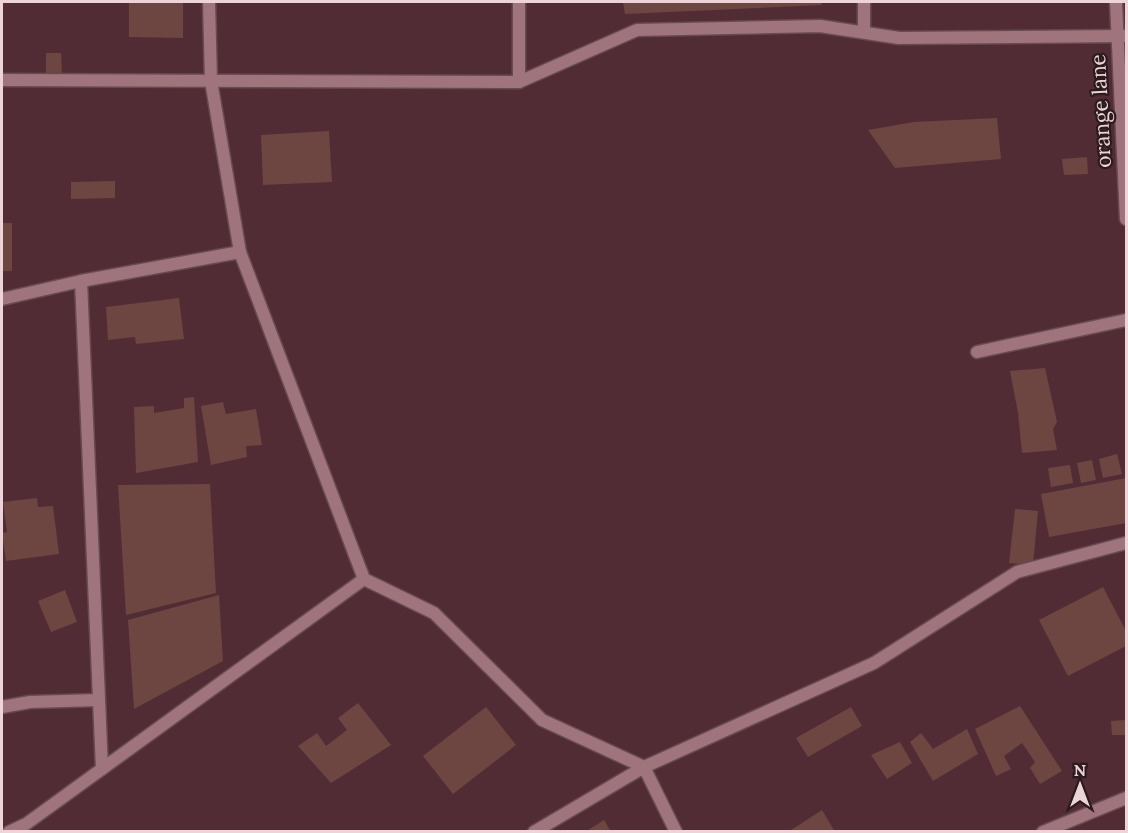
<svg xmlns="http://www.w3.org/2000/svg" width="1128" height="833" font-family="Lora,serif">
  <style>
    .building { fill: #6d4641 }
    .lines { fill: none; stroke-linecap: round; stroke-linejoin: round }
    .street-casing { stroke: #684a51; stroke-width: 15 }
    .street { stroke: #9f747c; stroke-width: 12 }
    .labels { text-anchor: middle; stroke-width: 4.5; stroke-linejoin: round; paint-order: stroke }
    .street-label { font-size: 21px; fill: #ecd4d8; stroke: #2c1b1e }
  </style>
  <rect width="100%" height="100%" fill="#512c35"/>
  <g class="building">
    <polygon points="129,2 183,2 183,38 129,37"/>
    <polygon points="623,2 821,2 822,5 625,14"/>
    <polygon points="46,53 61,53 62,73 46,73"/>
    <polygon points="997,118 1001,159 895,168 868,130 914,122"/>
    <polygon points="329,131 332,182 263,185 261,135"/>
    <polygon points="1087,157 1088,174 1064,175 1062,159"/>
    <polygon points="115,181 115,198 71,199 71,182"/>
    <rect x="2" y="223" width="10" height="48"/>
    <polygon points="179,298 184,339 136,344 135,337 108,340 106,307"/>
    <polygon points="1045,368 1057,422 1053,429 1057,450 1022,453 1018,413 1010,371"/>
    <polygon points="194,397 198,462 136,473 134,407 154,406 154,413 184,408 184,398"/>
    <polygon points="223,402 226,414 256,409 262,445 246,446 247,457 211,465 201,406"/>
    <polygon points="1117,454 1122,474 1103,478 1099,459"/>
    <polygon points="1092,460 1096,480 1081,483 1077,463"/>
    <polygon points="1070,465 1073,483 1051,487 1048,468"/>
    <polygon points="1126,478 1126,523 1049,537 1041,494"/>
    <polygon points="210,484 216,593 126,615 118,485"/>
    <polygon points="37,498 38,507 53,506 59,554 6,561 2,533 7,532 3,502"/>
    <polygon points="1015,509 1038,511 1033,565 1009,563"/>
    <polygon points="1103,587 1126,631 1126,646 1068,676 1039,620"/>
    <polygon points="65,590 77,622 51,632 38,601"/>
    <polygon points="219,595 223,661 134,709 128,620"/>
    <polygon points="358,703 391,745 331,783 298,746 317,733 326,746 347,730 338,718"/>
    <polygon points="1020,706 1062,771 1040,784 1030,768 1035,762 1022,743 1004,756 1011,769 996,776 975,729"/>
    <polygon points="486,707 516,745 453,794 423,756"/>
    <polygon points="851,707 862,726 808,757 796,738"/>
    <polygon points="1126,720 1126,735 1112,735 1111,721"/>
    <polygon points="967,729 978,754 933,781 910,742 921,733 933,749"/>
    <polygon points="900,742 912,763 887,779 871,755"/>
    <polygon points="822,810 835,832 788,832"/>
    <polygon points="604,820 611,832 585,832"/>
  </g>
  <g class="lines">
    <g class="street-casing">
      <g id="street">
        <polyline points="209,2 211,81 240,252 364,579 434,613 542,720 644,767 874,663 1017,572 1126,543"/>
        <polyline points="519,2 519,82"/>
        <polyline points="864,2 864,32"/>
        <polyline points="1116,2 1126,219"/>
        <polyline points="2,80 519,82 637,30 820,26 899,38 1126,36"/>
        <polyline points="81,281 102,769"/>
        <polyline points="2,299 81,281 240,252"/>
        <polyline points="977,352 1126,320"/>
        <polyline points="2,707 30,702 99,700"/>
        <polyline points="9,832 26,824 364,579"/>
        <polyline points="534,832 644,767 676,832"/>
        <polyline points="1043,832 1126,798"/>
      </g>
    </g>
    <use href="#street" class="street"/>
  </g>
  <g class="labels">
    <g class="street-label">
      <text transform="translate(1101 111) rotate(-93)" y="7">orange lane</text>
    </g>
  </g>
  <rect width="1128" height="833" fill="none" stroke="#ecd4d8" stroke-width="6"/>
  <g transform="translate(1080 785)" stroke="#2c1b1e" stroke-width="4.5" paint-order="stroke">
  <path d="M0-4.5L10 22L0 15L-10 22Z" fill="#ecd4d8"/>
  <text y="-9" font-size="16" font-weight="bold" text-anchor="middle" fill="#ecd4d8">N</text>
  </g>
</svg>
